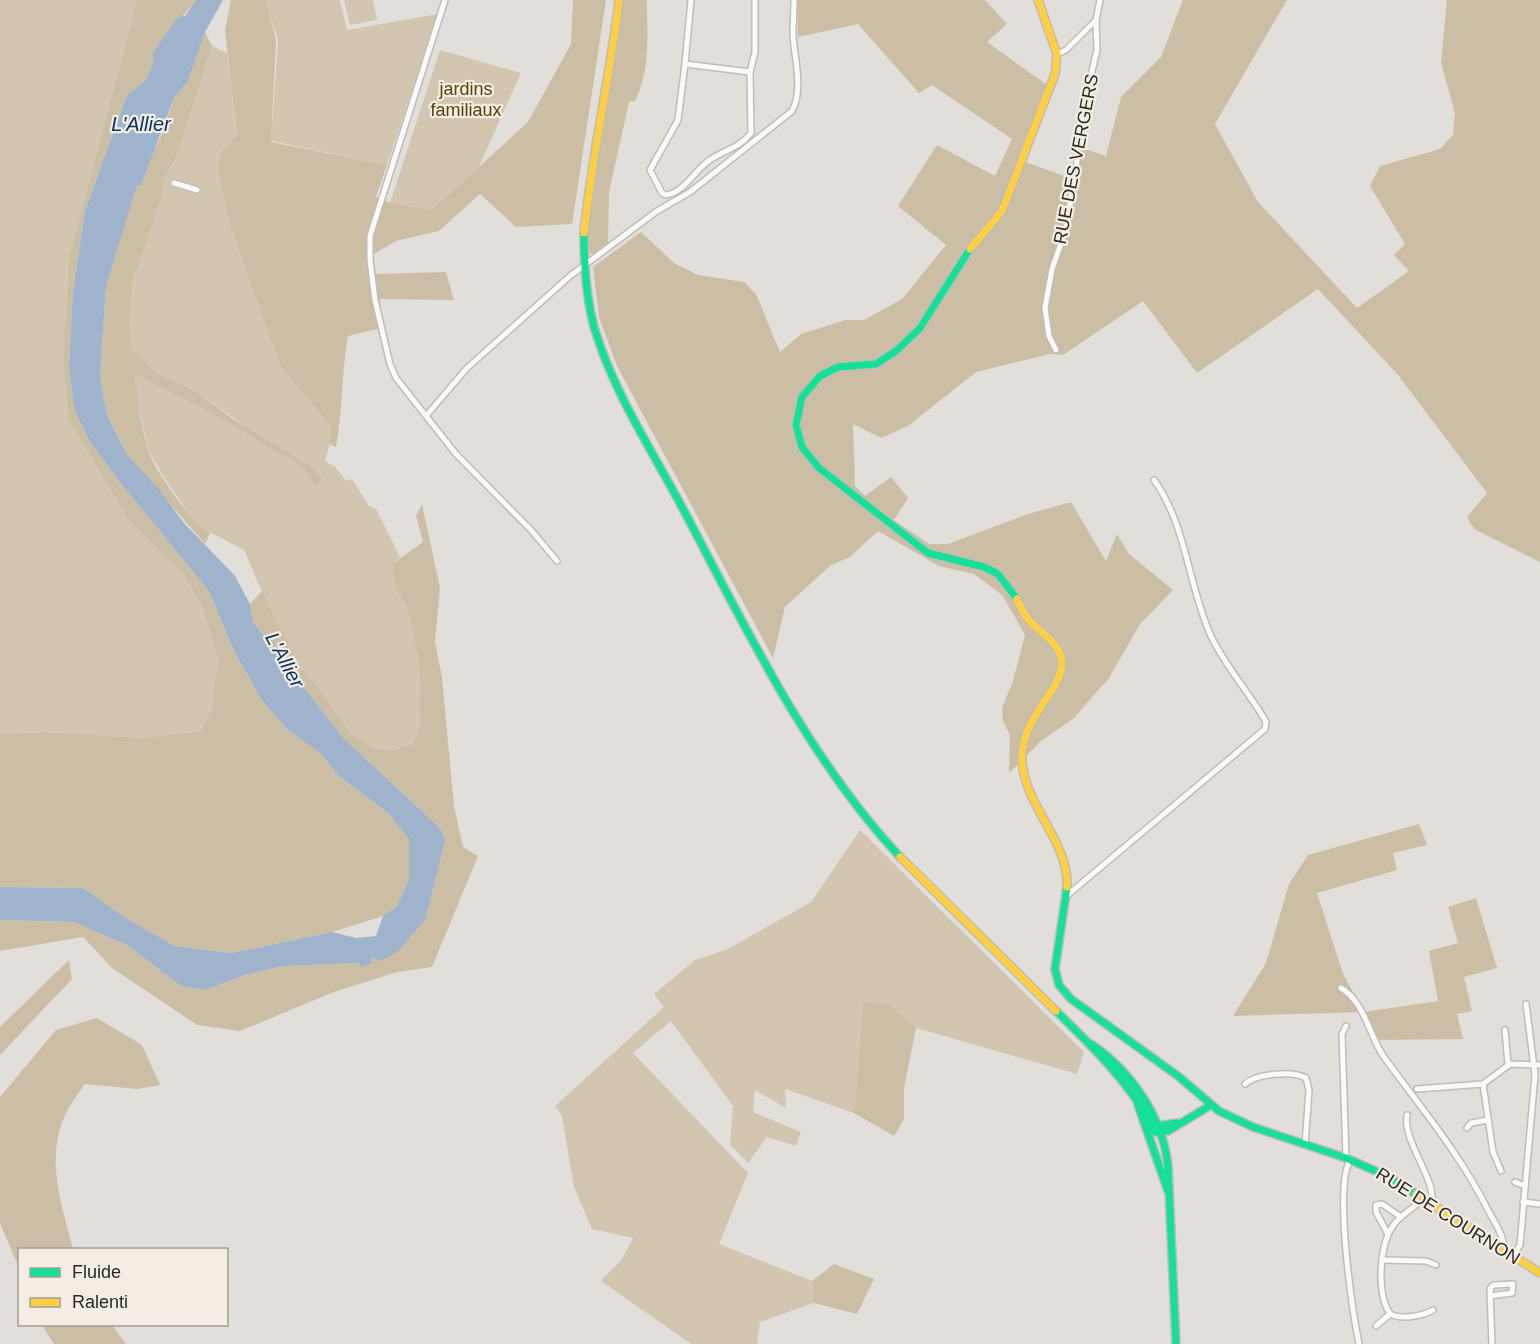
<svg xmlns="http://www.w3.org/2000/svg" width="1540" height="1344" font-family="Helvetica,sans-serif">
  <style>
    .green { fill: #d2c6b0 }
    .forest { fill: #ccbea4 }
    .water { fill: #9fb3cc }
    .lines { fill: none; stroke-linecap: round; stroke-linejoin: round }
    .street-casing { stroke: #bfbdb9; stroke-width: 8 }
    .fast-casing { stroke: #bfbdb9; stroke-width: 10 }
    .slow-casing { stroke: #bfbdb9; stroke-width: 10 }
    .street { stroke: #fbfaf9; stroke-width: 5 }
    .fast { stroke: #16e098; stroke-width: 7 }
    .slow { stroke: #ffcf43; stroke-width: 7 }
    .labels { text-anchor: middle; stroke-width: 4.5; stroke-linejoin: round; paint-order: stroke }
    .park-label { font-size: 18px; fill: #5a4108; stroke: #f3ede3 }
    .street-label { font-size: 18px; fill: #2a2824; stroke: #f3ede3 }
    .water-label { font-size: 20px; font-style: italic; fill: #083363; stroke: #f3ede3 }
  </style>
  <rect width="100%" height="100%" fill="#e2dfda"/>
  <g class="green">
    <polygon points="0,0 137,0 69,257 63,355 68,417 129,521 183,574 203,608 218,661 211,710 201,731 143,738 45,732 0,734"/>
    <polygon points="265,0 340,0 347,30 438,14 387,165 271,141 278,40"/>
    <polygon points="344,0 373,0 377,20 350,25"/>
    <polygon points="212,46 227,53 237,134 221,152 217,167 229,223 280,366 330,426 330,444 325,461 335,467 346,481 352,479 369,506 376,509 400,557 392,564 395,587 407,607 419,664 420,724 413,744 392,751 375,748 350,733 318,686 299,666 275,622 244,550 198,526 164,478 148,449 136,395 135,373 205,410 299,465 316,486 322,481 194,390 158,374 133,350 129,325 133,281 161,200 165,177 178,154"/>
    <polygon points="440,50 521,73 478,169 432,210 390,203"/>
    <polygon points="860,830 1084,1052 1077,1074 916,1028 889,1004 865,1001 854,1113 785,1089 786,1108 755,1090 753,1112 801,1132 796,1146 767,1137 748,1163 730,1144 733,1106 671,1021 633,1053 748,1173 719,1244 812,1281 814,1303 760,1322 757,1344 691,1344 601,1281 622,1259 633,1238 592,1229 574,1187 562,1116 555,1106 664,1007 654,994 695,960 728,949 811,902"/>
  </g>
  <g class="forest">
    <polygon points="137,0 196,0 153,53 152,67 146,80 127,95 85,211 73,291 69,366 74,409 89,440 119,481 209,591 234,651 261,699 288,730 320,753 339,776 388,813 409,839 409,879 397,906 383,916 332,932 232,953 175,946 127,919 83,888 0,887 0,734 45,732 143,738 201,731 211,710 218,661 203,608 183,574 129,521 68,418 63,355 69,257"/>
    <path d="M231,0H266L276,39L271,142L387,165L376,197L390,203L432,210L528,122L571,44L573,0H606L572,224L516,227L480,194L439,231L396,241L372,255L374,274L446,272L454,300L380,299L382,328L348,336C341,373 343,411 336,447L330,444V426L280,366L229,223L217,167L221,152L237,134L225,31Z"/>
    <path d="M622,0H647C647,36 651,68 635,101L629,102L609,192L608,243L594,254L587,253V223Z"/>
    <polygon points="797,0 985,0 1007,24 987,42 1054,90 1026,162 1072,179 1076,146 1106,156 1121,97 1161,57 1183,0 1287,0 1215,124 1258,202 1357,308 1409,271 1394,255 1405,244 1370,186 1380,166 1440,149 1453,135 1455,113 1441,63 1447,0 1540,0 1540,562 1474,529 1467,517 1487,493 1398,375 1318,289 1197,373 1143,301 1063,355 1050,354 976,372 908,426 881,438 853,424 855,486 865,496 891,477 908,498 894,520 929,544 948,544 1025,515 1071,502 1106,561 1117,534 1129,554 1173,590 1140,624 1109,678 1074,718 1041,741 1009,773 1010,735 1003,721 1002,708 1013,681 1025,635 1002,595 974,574 939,566 878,531 850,557 831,565 785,607 773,658 617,366 599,317 593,267 641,232 674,263 698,275 744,282 756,294 780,352 801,334 845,320 864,320 902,299 946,245 898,206 937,145 995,176 1012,139 932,85 919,93 858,24 798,37"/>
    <path d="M205,32L212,46L178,154L165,177L161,200L133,281L129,325L133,350L158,374L194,390L233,419L313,468L322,480L316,486L299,465L205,410L135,374C136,395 142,427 147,447C154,471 190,520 210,533L205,544L128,456L106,412L100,375L106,286L126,218L137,185L145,177V168L162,134L174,98L188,81Z"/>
    <polygon points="422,504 440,588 435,642 442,677 454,806 463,847 478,856 432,967 397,972 334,992 240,1031 197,1025 112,968 83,937 0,951 0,920 74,922 127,945 181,986 206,990 244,975 283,966 359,963 361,966 372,957 411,937 415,929 425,920 445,840 440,828 343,738 253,622 250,604 262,591 299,666 318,686 350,733 375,748 392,751 413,744 420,724 419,664 407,607 395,588 392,564 423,542 416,516"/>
    <polygon points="1419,824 1427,845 1393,853 1397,870 1317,893 1343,974 1364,1012 1438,1001 1429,951 1458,943 1448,907 1476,898 1497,968 1464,977 1472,1011 1457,1014 1463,1039 1378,1040 1363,1012 1233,1016 1266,963 1289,884 1308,855"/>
    <polygon points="69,960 72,979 0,1055 0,1027"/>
    <polygon points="864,1001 889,1004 916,1028 904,1088 904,1119 894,1136 854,1113"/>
    <path d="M97,1018L142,1045L160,1085L137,1089L85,1084C78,1094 70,1104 65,1115C45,1160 62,1205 73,1249L20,1250L19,1268L0,1223V1097L56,1030Z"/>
    <polygon points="834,1264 874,1279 857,1314 814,1303 812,1281"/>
    <polygon points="42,1325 112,1325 126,1344 54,1344"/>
  </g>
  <path class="water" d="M196,0H223L205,32L188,81L174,98L141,185H137L106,286L100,375L106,412L116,433L128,456L158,488L184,523L235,576L250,604L253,622L343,738L440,828L445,840L425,921C406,937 405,953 378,961L372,957L371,963L361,967L359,963L283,966L244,975L206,990L181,986L127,945L74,922L0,920V887L83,888L127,919L175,946L232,953L332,932L356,938L376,936L383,916L397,906L409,879V839L388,813L339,776L320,753L288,730L261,699L234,651L209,591L119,481L89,440L74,409L69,366L73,291L85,211L127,95L146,80L152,67L153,53L178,17L185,16Z"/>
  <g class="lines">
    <g class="street-casing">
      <g id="street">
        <polyline points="445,0 370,236 370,260 375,300 390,364 396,378 456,454 531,530 557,561"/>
        <polyline points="691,0 685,64 750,72 755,52 755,0"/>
        <polyline points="1057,54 1066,50 1096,20"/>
        <path d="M685,64L678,120L650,170L662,193L666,195C683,193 694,172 707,162C721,151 740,148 751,133L750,72"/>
        <polyline points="174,183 197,190"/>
        <polyline points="1056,350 1049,336 1045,308 1052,269 1065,232 1076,172 1080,121 1097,50 1096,20 1100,0"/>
        <path d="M426,416L467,368L570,276L657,211L690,192L792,111C804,89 794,58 793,34C793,23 794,11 794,0"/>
        <path d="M1064,898L1265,729L1266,722C1250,693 1226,668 1211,636C1188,586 1187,526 1154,480"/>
        <path d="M1341,988C1365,1002 1369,1036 1384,1057C1421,1108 1461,1155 1489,1212C1495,1223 1504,1236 1504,1249"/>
        <polyline points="1346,1026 1342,1034 1346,1158"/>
        <polyline points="1505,1030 1508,1065"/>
        <path d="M1245,1084C1256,1074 1293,1070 1306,1078L1309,1090L1305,1145"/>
        <polyline points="1483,1084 1493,1152 1501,1171"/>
        <polyline points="1417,1089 1483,1084 1510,1064 1540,1065"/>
        <path d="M1407,1115C1402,1141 1438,1182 1431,1202"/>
        <polyline points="1467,1128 1471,1123 1488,1120"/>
        <path d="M1350,1160C1334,1188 1352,1309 1359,1344"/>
        <polyline points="1515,1182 1525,1186"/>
        <path d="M1423,1198C1415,1208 1403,1213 1395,1223C1379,1243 1376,1293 1390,1314C1402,1320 1422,1316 1433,1310"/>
        <polyline points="1523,1202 1540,1204"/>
        <polyline points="1388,1234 1376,1212 1376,1205 1382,1204 1401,1217"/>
        <polyline points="1513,1256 1520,1245 1535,1075 1526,1004"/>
        <polyline points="1382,1260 1426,1261 1436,1265"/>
        <polyline points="1490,1296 1512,1293 1513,1284 1494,1285 1491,1287 1490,1291 1492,1344"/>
        <polyline points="1376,1326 1390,1314"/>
      </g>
    </g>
    <g class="fast-casing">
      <g id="fast">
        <path d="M584,233C584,264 586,297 594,327C613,391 651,449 682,507C746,628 806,756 900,857"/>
        <polyline points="970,249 920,328 896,351 876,364 838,367 820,376 802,397 796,425 802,447 819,468 928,553 984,567 998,574 1017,599"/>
        <polyline points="1067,887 1055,969 1059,985 1071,999 1178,1076 1219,1111 1253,1127 1346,1158 1387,1176 1416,1194"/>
        <path d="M1056,1011C1093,1047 1133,1086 1155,1132"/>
        <path d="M1091,1044C1131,1071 1163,1117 1168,1166L1176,1344"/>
        <polyline points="1138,1105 1168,1191"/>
        <polyline points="1159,1131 1163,1125 1177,1123"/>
        <polyline points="1156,1132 1168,1131 1211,1105"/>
      </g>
    </g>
    <g class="slow-casing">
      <g id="slow">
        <path d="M584,233C592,154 610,78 619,0"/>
        <polyline points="970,249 1002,211 1055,74 1057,54 1038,0"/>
        <path d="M1017,599C1020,606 1024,614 1028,619C1038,631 1057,641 1061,657C1069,690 1014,717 1023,769C1030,811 1069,844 1067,887"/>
        <polyline points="900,857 1056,1011"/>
        <polyline points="1416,1194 1540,1273"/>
      </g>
    </g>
    <use href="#street" class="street"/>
    <use href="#fast" class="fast"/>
    <use href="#slow" class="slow"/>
  </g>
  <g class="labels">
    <g class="park-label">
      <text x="466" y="95">jardins<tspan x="466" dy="21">familiaux</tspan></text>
    </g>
    <g class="street-label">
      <text transform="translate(1076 159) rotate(-79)" y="6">RUE DES VERGERS</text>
      <text transform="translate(1448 1216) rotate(32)" y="6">RUE DE COURNON</text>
    </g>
    <g class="water-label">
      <text x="141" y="131">L'Allier</text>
      <text transform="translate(285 660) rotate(62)" y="7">L'Allier</text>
    </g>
  </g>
  <rect x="18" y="1248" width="210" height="78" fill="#f3ede3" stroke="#a39e97" stroke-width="1.5"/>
  <rect x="30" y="1268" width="30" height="9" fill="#16e098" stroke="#a39e97" stroke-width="1.5"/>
  <text x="72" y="1278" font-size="18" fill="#2a2824">Fluide</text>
  <rect x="30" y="1298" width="30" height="9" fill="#ffcf43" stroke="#a39e97" stroke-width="1.5"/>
  <text x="72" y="1308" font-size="18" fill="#2a2824">Ralenti</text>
</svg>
